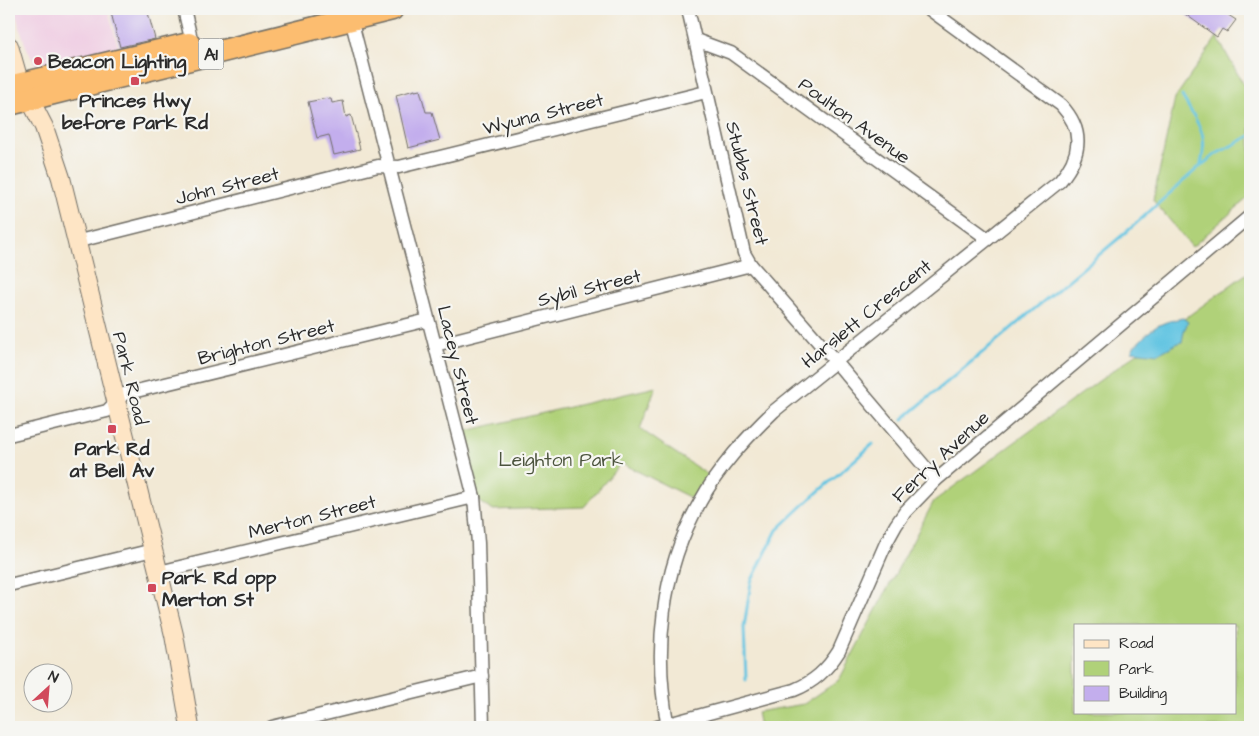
<svg xmlns="http://www.w3.org/2000/svg" width="1259" height="736" font-family="'Architects Daughter',sans-serif">
  <style>
    .built { fill: #f0d0e4 }
    .green { fill: #b0d179; stroke: #6e7e52; fill-rule: evenodd }
    .water { fill: #63c5e2; stroke: #477886 }
    .lines { fill: none; stroke-linecap: round; stroke-linejoin: round }
    .stream { stroke: #63c5e2; stroke-width: 3 }
    .building { fill: #c3aeed }
    .street-casing { stroke: #716e66; stroke-width: 15 }
    .secondary-casing { stroke: #716e66; stroke-width: 20 }
    .highway-casing { stroke: #716e66; stroke-width: 25 }
    .street { stroke: #fff; stroke-width: 12 }
    .secondary { stroke: #fee5c5; stroke-width: 18 }
    .highway { stroke: #fcbd6f; stroke-width: 22 }
    .poi-dot { fill: #d1495b; stroke: #f6f6f2; stroke-width: 2 }
    .labels { text-anchor: middle; stroke-width: 4.5; stroke-linejoin: round; paint-order: stroke }
    .shield { fill: #f6f6f2; stroke: #686867; stroke-width: 1 }
    .shield-label { font-size: 18px; font-weight: bold; fill: #2b2b2b }
    .poi-label { font-size: 19px; font-weight: bold; fill: #2b2b2b; stroke: #f6f6f2; text-anchor: start }
    .street-label { font-size: 19px; fill: #2b2b2b; stroke: #f6f6f2 }
    .park-label { font-size: 19px; fill: #4c543e; stroke: #f6f6f2 }
  </style>
  <rect width="100%" height="100%" fill="#f6f6f2"/>
  <filter id="ink" filterUnits="userSpaceOnUse"><feTurbulence type="fractalNoise" baseFrequency=".02" numOctaves="2"/><feDisplacementMap in="SourceGraphic" scale="10" xChannelSelector="R" yChannelSelector="G"/><feConvolveMatrix kernelMatrix="1 2 1 2 8 2 1 2 1" color-interpolation-filters="sRGB"/></filter>
  <filter id="wash" filterUnits="userSpaceOnUse"><feTurbulence type="fractalNoise" baseFrequency=".0096" numOctaves="4" result="noise"/><feDisplacementMap in="SourceGraphic" scale="20" xChannelSelector="R" yChannelSelector="G"/><feGaussianBlur stdDeviation="1.12" result="paint"/><feColorMatrix in="noise" values="0 0 0 0 0 0 0 0 0 0 0 0 0 0 0 0 0 1.4 0 .05"/><feComposite in="paint" operator="in"/></filter>
  <g filter="url(#wash)">
    <rect width="100%" height="100%" fill="#f2e9d5"/>
    <polygon class="built" points="14,9 108,9 118,47 40,67 34,63 25,44"/>
    <g class="green">
      <polygon points="1217,37 1250,96 1250,196 1192,247 1153,200 1175,98"/>
      <path d="M1250,271V727H760L757,712L804,704L839,680L934,501ZM1075,625H1235V712H1075Z"/>
      <polygon points="656,387 640,429 714,479 699,502 621,463 584,507 491,510 474,497 457,433"/>
    </g>
    <path class="water" d="M1183,318L1188,322L1184,331L1182,342L1176,344L1158,354L1132,351C1134,345 1137,344 1142,339C1153,326 1165,321 1183,318Z"/>
    <g class="lines">
      <g class="stream">
        <path d="M1182,96C1198,124 1210,134 1200,167"/>
        <polyline points="903,419 1131,228 1199,167 1216,154 1250,136"/>
        <polyline points="746,680 744,627 751,582 777,530 811,498 873,444"/>
      </g>
    </g>
    <g id="blocks">
      <g class="building">
        <polygon points="110,9 147,9 155,39 120,47"/>
        <polygon points="1178,9 1219,9 1236,20 1227,32 1222,29 1217,37"/>
        <polygon points="415,90 415,91 420,90 426,112 432,112 440,140 408,148 396,95"/>
        <polygon points="328,98 328,99 331,99 332,103 343,101 346,117 351,115 360,149 334,155 329,135 317,138 308,102"/>
      </g>
    </g>
  </g>
  <g filter="url(#ink)">
    <use href="#blocks" fill-opacity="0" stroke="#716e66" stroke-width="1"/>
    <g class="lines">
      <g class="street-casing">
        <g id="street">
          <polyline points="184,9 192,43"/>
          <polyline points="688,9 744,253 751,265 836,362 936,480"/>
          <polyline points="351,19 474,497 478,543 483,727"/>
          <polyline points="696,40 731,53 988,239"/>
          <polyline points="75,242 378,166 399,167 706,92"/>
          <polyline points="435,345 751,265"/>
          <polyline points="9,435 107,411 124,394 428,320"/>
          <polyline points="159,572 474,497"/>
          <polyline points="9,585 153,550"/>
          <polyline points="272,727 482,676"/>
          <path d="M657,727L794,690C814,682 827,670 839,651L886,543L896,525L905,512L936,480L1250,216"/>
          <path d="M668,727C653,652 661,570 700,502C719,467 746,438 774,411L1060,181C1081,156 1085,131 1061,105L929,9"/>
        </g>
      </g>
      <g class="secondary-casing">
        <polyline id="secondary" points="9,46 17,74 44,127 61,178 174,635 190,727"/>
      </g>
      <g class="highway-casing">
        <g id="highway">
          <polyline points="9,87 189,44"/>
          <polyline points="9,104 392,9"/>
        </g>
      </g>
      <use href="#street" class="street"/>
      <use href="#secondary" class="secondary"/>
      <use href="#highway" class="highway"/>
    </g>
  </g>
  <g class="poi-dot">
    <circle cx="38" cy="61" r="5"/>
    <rect x="130" y="76" width="10" height="10" rx="2.5"/>
    <rect x="107" y="424" width="10" height="10" rx="2.5"/>
    <rect x="147" y="583" width="10" height="10" rx="2.5"/>
  </g>
  <g class="labels">
    <rect class="shield" x="198.5" y="38.5" width="25" height="31" rx="4"/>
    <g class="shield-label">
      <text x="211" y="60">A1</text>
    </g>
    <g class="poi-label">
      <text x="48" y="68">Beacon Lighting</text>
      <text x="135" y="107" text-anchor="middle">Princes Hwy<tspan x="135" dy="22">before Park Rd</tspan></text>
      <text x="112" y="455" text-anchor="middle">Park Rd<tspan x="112" dy="22">at Bell Av</tspan></text>
      <text x="162" y="584">Park Rd opp<tspan x="162" dy="22">Merton St</tspan></text>
    </g>
    <g class="street-label">
      <text transform="translate(543 113) rotate(-14)" y="7">Wyuna Street</text>
      <text transform="translate(855 120) rotate(36)" y="7">Poulton Avenue</text>
      <text transform="translate(748 183) rotate(76)" y="7">Stubbs Street</text>
      <text transform="translate(227 185) rotate(-14)" y="7">John Street</text>
      <text transform="translate(589 287) rotate(-14)" y="7">Sybil Street</text>
      <text transform="translate(866 313) rotate(-39)" y="7">Harslett Crescent</text>
      <text transform="translate(266 341) rotate(-14)" y="7">Brighton Street</text>
      <text transform="translate(459 365) rotate(76)" y="7">Lacey Street</text>
      <text transform="translate(131 378) rotate(76)" y="7">Park Road</text>
      <text transform="translate(940 456) rotate(-43)" y="7">Ferry Avenue</text>
      <text transform="translate(312 516) rotate(-14)" y="7">Merton Street</text>
    </g>
    <g class="park-label">
      <text x="561" y="466">Leighton Park</text>
    </g>
  </g>
  <rect width="1259" height="736" fill="none" stroke="#f6f6f2" stroke-width="30"/>
  <rect x="1074" y="624" width="162" height="90" fill="#f6f6f2" stroke="#a5a5a2"/>
  <rect x="1084" y="640" width="25" height="8" fill="#fee5c5" stroke="#a5a5a2"/>
  <text x="1119" y="648" font-size="15" fill="#2b2b2b">Road</text>
  <rect x="1084" y="661" width="25" height="15" fill="#b0d179" stroke="#a5a5a2"/>
  <text x="1119" y="674" font-size="15" fill="#2b2b2b">Park</text>
  <rect x="1084" y="686" width="25" height="15" fill="#c3aeed" stroke="#a5a5a2"/>
  <text x="1119" y="698" font-size="15" fill="#2b2b2b">Building</text>
  <g transform="translate(48 688) rotate(26)"><circle r="24" fill="#f6f6f2" stroke="#a5a5a2"/>
  <path d="M0-4L9 19L0 12L-9 19Z" fill="#d1495b"/>
  <text y="-8" font-size="14" font-weight="bold" text-anchor="middle" fill="#2b2b2b">N</text>
  </g>
</svg>
